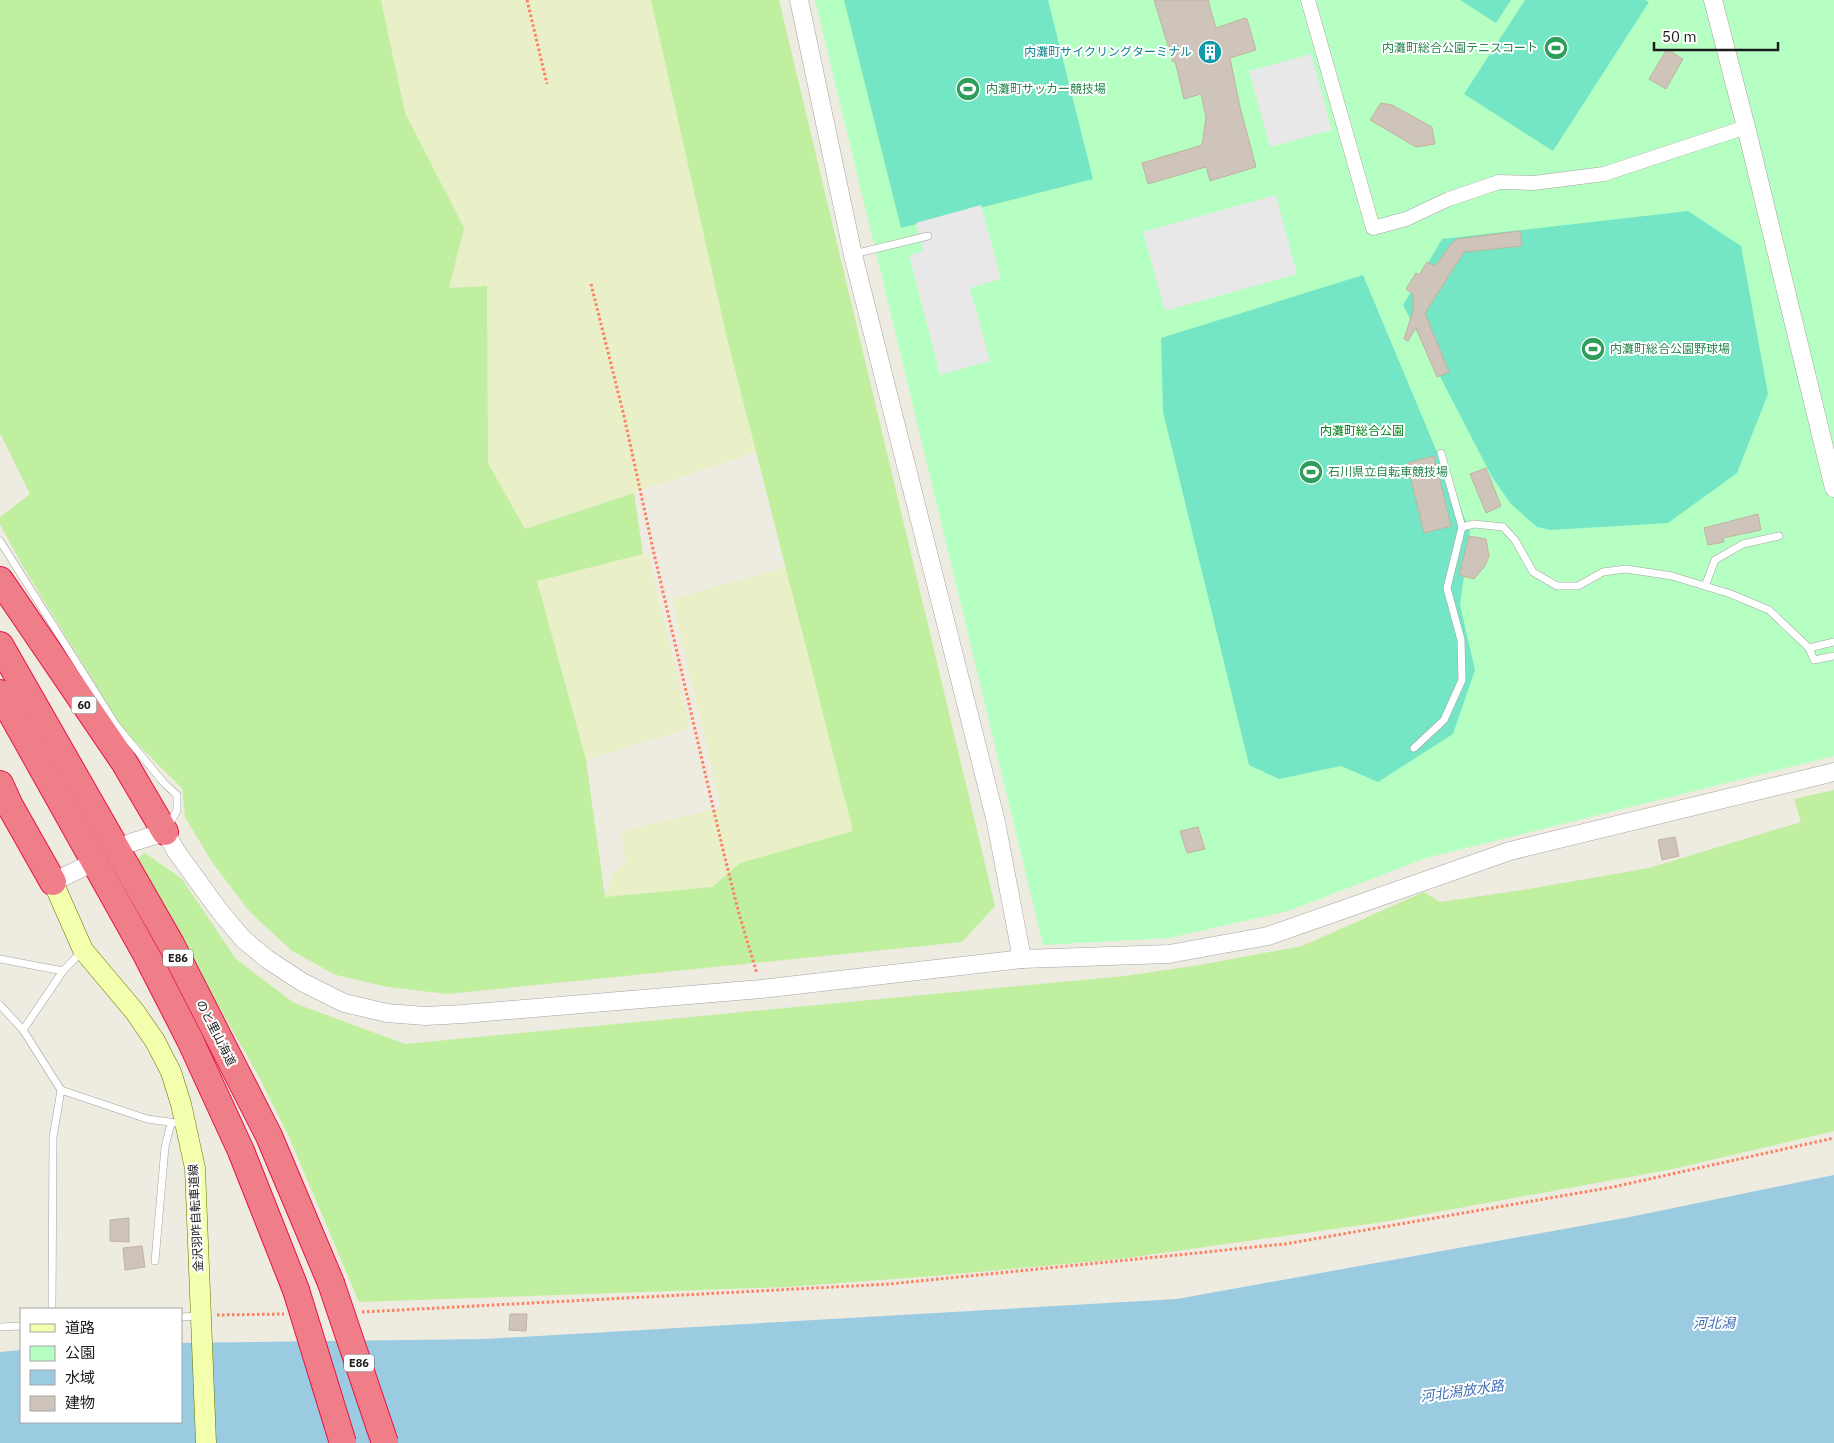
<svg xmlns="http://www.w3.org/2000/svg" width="1834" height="1443" font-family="'IBM Plex Sans','Noto Sans JP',sans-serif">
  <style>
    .farmland { fill: #e9f0c8 }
    .grass { fill: #bfef9f }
    .park { fill: #b6ffc3 }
    .pitch { fill: #75e6c5 }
    .parking { fill: #e8e8e8 }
    .water { fill: #9bcbe1 }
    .building { fill: #cec4b9; stroke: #c1b2a1 }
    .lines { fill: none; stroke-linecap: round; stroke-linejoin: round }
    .service-casing { stroke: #a3a3a3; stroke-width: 8 }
    .minor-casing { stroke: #a3a3a3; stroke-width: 15 }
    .tertiary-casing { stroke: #a3a3a3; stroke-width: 19 }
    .secondary-casing { stroke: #5e7500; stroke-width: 21 }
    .motorway-casing { stroke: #e71248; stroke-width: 28 }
    .path { stroke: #ff7f60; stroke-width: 3; stroke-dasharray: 2.5 2.5; stroke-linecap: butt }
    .service { stroke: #fff; stroke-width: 7 }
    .minor { stroke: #fff; stroke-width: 14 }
    .tertiary { stroke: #fff; stroke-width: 18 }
    .secondary { stroke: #f3ffad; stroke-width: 20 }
    .motorway { stroke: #ef7e89; stroke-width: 26 }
    .motorway-bridge-casing { stroke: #e71248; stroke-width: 28; stroke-linecap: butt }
    .motorway-bridge { stroke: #ef7e89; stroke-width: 26 }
    .labels { text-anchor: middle; stroke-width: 4; stroke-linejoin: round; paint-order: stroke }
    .shield { fill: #fff; stroke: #606060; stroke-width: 1 }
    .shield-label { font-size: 11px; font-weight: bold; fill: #1c1c1c }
    .leisure-label { font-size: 12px; fill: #27864d; stroke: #fff; text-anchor: start }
    .culture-label { font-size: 12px; fill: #0d838f; stroke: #fff; text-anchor: end }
    .park-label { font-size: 12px; fill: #018217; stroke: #fff }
    .street-label { font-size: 12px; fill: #1c1c1c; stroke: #fff }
    .water-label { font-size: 14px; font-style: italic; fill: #3f6fb4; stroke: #fff }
  </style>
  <rect width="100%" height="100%" fill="#eeebe0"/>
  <g class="farmland">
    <polygon points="381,0 651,0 727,338 756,452 525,529 488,463 487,287 449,288 464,228 405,113"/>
    <polygon points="643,554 648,554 690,728 586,760 537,580"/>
    <polygon points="786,567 853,831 740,863 712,887 605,897 614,873 626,861 621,831 721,808 672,599"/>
  </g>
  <g class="grass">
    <polygon points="0,0 381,0 405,113 464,228 449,288 487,286 488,463 525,529 634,493 643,554 537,581 586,760 605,897 712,887 740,863 853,831 727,338 651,0 779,0 995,906 962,942 447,994 388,987 336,975 292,951 249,911 212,862 185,817 182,788 124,731 22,565 0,524 0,517 30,494 0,433"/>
    <polygon points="1834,790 1834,1131 1673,1169 1383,1222 1120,1259 934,1276 787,1287 359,1302 289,1137 258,1075 144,875 138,858 145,853 182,879 236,959 294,1003 405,1044 1125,976 1200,965 1302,946 1424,892 1440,902 1529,889 1649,868 1801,822 1794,799"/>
  </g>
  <polygon class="park" points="815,0 1834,0 1834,756 1426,858 1288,911 1169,938 1043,945"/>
  <g class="pitch">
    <polygon points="844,0 1048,0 1093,179 901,228"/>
    <polygon points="1460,0 1511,0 1496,23"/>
    <polygon points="1525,0 1645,0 1649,2 1553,151 1464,94"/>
    <polygon points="1688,211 1741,246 1768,394 1737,473 1668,523 1551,530 1537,527 1511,504 1492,477 1403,305 1442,239"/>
    <polygon points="1363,275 1470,531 1460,605 1475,670 1453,734 1378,782 1341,766 1279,779 1249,765 1163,412 1161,338"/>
  </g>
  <g class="parking">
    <polygon points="1311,54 1332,130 1270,147 1249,71"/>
    <polygon points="1276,195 1297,274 1165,311 1143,232"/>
    <polygon points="981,205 1001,279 970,288 990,361 940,375 909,255 923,251 916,223"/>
  </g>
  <polygon class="water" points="1834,1175 1834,1443 0,1443 0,1352 21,1350 21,1422 181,1422 181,1343 486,1339 1177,1299 1630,1217"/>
  <g class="building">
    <polygon points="1154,0 1208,0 1216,28 1245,18 1247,19 1256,50 1230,58 1240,107 1256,167 1210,181 1206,167 1148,184 1142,163 1202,145 1206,117 1201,94 1184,99 1175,61 1173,62"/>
    <polygon points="1667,49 1683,59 1666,89 1649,79"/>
    <polygon points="1381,103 1392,105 1432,127 1435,144 1416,147 1370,120"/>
    <polygon points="1520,231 1522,246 1464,252 1425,313 1449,372 1437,377 1416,328 1408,341 1404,339 1413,311 1413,294 1406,289 1416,273 1419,275 1427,262 1435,266 1452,243 1457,239"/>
    <polygon points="1434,456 1451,526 1424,533 1407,463"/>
    <polygon points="1486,468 1501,506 1486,513 1470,474"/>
    <polygon points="1758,514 1761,530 1723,538 1724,542 1708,545 1704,528"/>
    <polygon points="1469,536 1486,539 1489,556 1485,566 1474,579 1459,575"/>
    <polygon points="1198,827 1205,849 1187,853 1180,831"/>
    <polygon points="1675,837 1679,856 1662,860 1658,840"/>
    <polygon points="129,1218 129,1242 110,1241 110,1220"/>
    <polygon points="142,1246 145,1267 125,1270 123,1248"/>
    <polygon points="510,1314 527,1314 526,1331 509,1330"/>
  </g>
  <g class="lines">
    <g class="service-casing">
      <g id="service">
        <polyline points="854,254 928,236"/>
        <polyline points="1462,527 1474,524 1503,527 1515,540 1533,572 1557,586 1578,586 1603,572 1626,569 1672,576 1731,594 1769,610 1809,648 1834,642"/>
        <polyline points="0,541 116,725 164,783 177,795 177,810 168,827"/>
        <polyline points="1705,586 1715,560 1743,544 1779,536"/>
        <polyline points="1809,648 1814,660 1834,656"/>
        <polyline points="1414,748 1444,720 1462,680 1461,640 1447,588 1462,527 1441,453"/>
        <polyline points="0,959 63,971"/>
        <polyline points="0,1005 23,1030"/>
        <polyline points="61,1090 23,1030 63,971 82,951"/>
        <polyline points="155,1261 165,1147 171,1123"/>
        <polyline points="52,1309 53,1137 61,1090 147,1119 184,1124"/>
        <polyline points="181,1317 198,1316"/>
        <polyline points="0,1327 21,1326"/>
      </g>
    </g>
    <g class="minor-casing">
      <polyline id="minor" points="1308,0 1373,228 1406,219 1449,199 1499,182 1534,183 1604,174 1746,127"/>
    </g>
    <g class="tertiary-casing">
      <g id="tertiary">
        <polyline points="799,0 853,255 996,822 1022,959 1169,954 1268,936 1510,851 1834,772"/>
        <polyline points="1713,0 1746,127 1834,488"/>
        <polyline points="130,843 165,832 176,851 218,909 243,939 267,959 302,982 344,1003 387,1013 425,1016 463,1014 761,989 1022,959"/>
        <polyline points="53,882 86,866"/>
      </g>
    </g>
    <g class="secondary-casing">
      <polyline id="secondary" points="53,882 83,950 135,1012 155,1041 171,1072 181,1104 195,1168 206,1443"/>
    </g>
    <g class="motorway-casing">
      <g id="motorway">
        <polyline points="0,580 124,762 165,832"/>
        <polyline points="0,645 171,944 269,1136 331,1283"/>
        <polyline points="0,693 147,956 190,1040 241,1151 296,1290"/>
        <polyline points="0,784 10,806 53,882"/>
      </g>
    </g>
    <g class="path">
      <polyline points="527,0 547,84"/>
      <polyline points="591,284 624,416 653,549 723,850 738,910 757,974"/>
      <polyline points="362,1312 890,1284 1285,1244 1613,1187 1834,1138"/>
      <polyline points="217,1315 284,1314"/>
    </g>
    <use href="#service" class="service"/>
    <use href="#minor" class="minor"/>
    <use href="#tertiary" class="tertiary"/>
    <use href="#secondary" class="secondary"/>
    <use href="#motorway" class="motorway"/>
    <g class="motorway-bridge-casing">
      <g id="motorway-bridge">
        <polyline points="331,1283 385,1443"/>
        <polyline points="296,1290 343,1443"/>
      </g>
    </g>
    <use href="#motorway-bridge" class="motorway-bridge"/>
  </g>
  <defs>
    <g id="stadium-disc" transform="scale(1.25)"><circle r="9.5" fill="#2e9e5b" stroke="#fff"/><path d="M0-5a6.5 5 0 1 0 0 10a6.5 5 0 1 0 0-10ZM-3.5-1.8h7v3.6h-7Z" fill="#fff"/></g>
    <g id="building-disc" transform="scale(1.25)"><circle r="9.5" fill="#0f9aa8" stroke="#fff"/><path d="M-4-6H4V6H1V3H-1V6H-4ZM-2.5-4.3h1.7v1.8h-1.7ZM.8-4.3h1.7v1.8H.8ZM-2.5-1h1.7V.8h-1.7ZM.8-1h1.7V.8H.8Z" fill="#fff"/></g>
  </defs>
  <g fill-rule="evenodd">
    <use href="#stadium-disc" x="1556" y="48"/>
    <use href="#building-disc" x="1210" y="52"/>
    <use href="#stadium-disc" x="968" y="89"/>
    <use href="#stadium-disc" x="1593" y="349"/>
    <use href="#stadium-disc" x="1311" y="472"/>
  </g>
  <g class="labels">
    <g class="shield">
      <rect x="71.5" y="696.5" width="25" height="17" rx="4"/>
      <rect x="163" y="949.5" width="30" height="17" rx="4"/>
      <rect x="344" y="1354.5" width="30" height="17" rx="4"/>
    </g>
    <g class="shield-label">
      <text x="84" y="709">60</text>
      <text x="178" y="962">E86</text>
      <text x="359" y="1367">E86</text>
    </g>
    <g class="leisure-label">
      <text x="1538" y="52" text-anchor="end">内灘町総合公園テニスコート</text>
      <text x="986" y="93">内灘町サッカー競技場</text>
      <text x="1610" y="353">内灘町総合公園野球場</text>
      <text x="1328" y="476">石川県立自転車競技場</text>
    </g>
    <g class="culture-label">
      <text x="1192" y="56">内灘町サイクリングターミナル</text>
    </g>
    <g class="park-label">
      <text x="1362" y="435">内灘町総合公園</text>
    </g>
    <g class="street-label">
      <text transform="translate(216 1033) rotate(63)" y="4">のと里山海道</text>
      <text transform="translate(196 1218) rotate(-93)" y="4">金沢羽咋自転車道線</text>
    </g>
    <g class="water-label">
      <text x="1714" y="1328">河北潟</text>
      <text transform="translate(1462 1391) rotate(-8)" y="5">河北潟放水路</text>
    </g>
  </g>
  <rect x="20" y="1308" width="162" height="115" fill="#ffffff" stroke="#a4a4a4"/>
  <rect x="30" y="1324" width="25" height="8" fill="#f3ffad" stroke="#a4a4a4"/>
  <text x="65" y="1333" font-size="15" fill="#1c1c1c">道路</text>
  <rect x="30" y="1346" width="25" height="15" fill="#b6ffc3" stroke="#a4a4a4"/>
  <text x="65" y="1358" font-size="15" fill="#1c1c1c">公園</text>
  <rect x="30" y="1370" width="25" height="15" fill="#9bcbe1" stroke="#a4a4a4"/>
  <text x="65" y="1383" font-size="15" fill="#1c1c1c">水域</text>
  <rect x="30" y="1396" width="25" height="15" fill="#cec4b9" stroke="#a4a4a4"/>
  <text x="65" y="1408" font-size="15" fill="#1c1c1c">建物</text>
  <path d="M1654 42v8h124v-8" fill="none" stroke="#1c1c1c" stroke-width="2.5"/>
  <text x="1662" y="42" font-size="15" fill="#1c1c1c" stroke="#ffffff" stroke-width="4" paint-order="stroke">50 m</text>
</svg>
